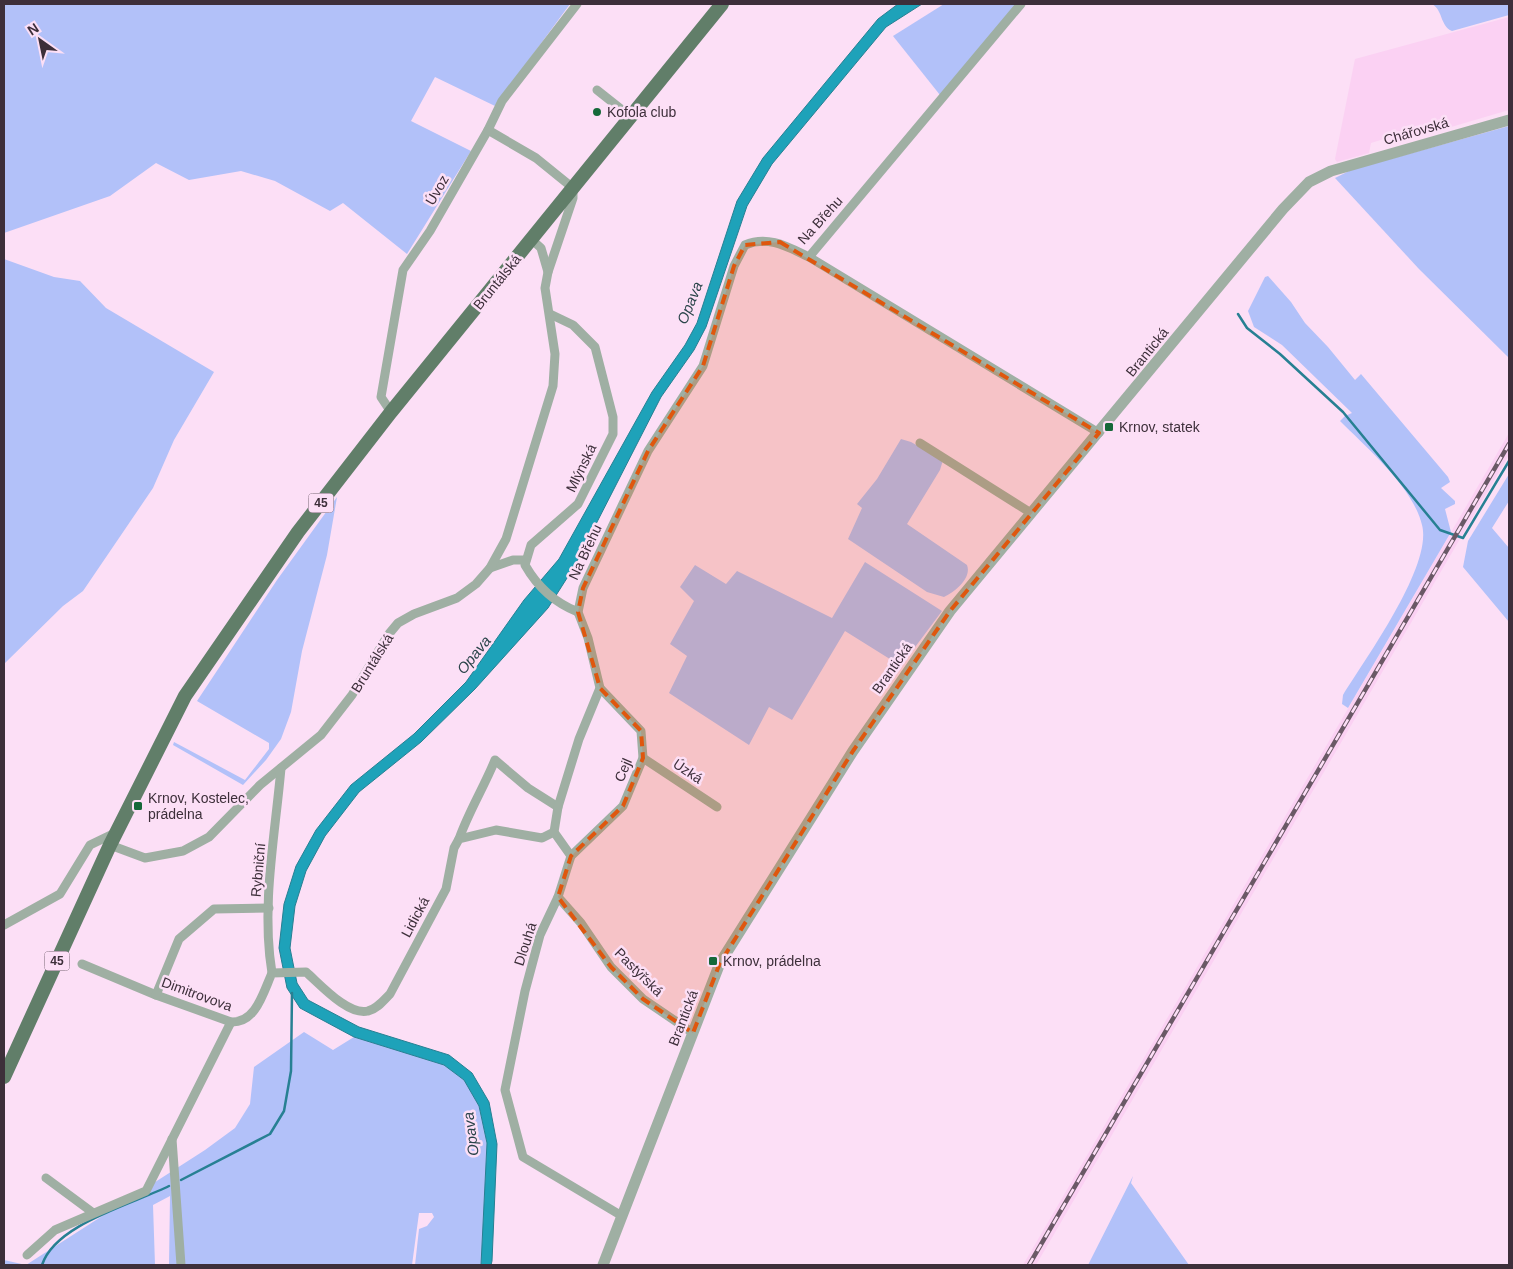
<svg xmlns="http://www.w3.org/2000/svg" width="1513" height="1269" font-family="Arial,sans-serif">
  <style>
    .built { fill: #fbd1f3 }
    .green { fill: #b2c1f9 }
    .water { fill: #1ea2b9; stroke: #278093 }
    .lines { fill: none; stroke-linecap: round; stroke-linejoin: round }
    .stream { stroke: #278093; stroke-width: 2.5 }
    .minor { stroke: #9fafa3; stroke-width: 9 }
    .tertiary { stroke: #9fafa3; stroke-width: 11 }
    .primary { stroke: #617e69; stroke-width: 14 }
    .rail-casing { stroke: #6a5966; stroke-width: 4.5 }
    .rail { stroke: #fcdff6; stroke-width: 2.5; stroke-dasharray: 8; stroke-linecap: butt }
    .marked { fill: #df570e; fill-opacity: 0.2; stroke: #df570e; stroke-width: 4; stroke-dasharray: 10 6; stroke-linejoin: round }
    .poi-dot { fill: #156839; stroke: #fcdff6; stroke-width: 2 }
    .labels { text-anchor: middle; stroke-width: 5; stroke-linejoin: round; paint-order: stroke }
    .shield { fill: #fcdff6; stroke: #766472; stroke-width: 1 }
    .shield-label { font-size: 12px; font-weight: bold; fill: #3d2f3a }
    .poi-label { font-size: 14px; fill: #3d2f3a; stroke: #fcdff6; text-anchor: start }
    .street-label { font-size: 14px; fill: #3d2f3a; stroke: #fcdff6 }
    .water-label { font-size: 15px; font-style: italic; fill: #2a444a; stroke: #fcdff6 }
  </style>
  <rect width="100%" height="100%" fill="#fcdff6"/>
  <g class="built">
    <polygon points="1509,17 1509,110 1417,137 1411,131 1403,133 1371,143 1369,153 1337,162 1335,159 1355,59"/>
    <polygon points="1509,433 1509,455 1036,1265 1023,1265"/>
  </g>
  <g class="green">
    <polygon points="4,4 570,4 495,106 435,77 411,121 471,151 407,254 343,203 330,211 275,181 241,171 189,180 156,163 110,196 4,233"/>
    <polygon points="944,4 1018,4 940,95 893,36"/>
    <path d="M1432,4H1509V15L1452,31C1440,26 1443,10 1432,4Z"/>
    <polygon points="1509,126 1509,358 1419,269 1335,178 1351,170"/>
    <polygon points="4,259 54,277 80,281 106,308 214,372 174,440 153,488 83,591 63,606 4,664"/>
    <path d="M1268,276L1291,302L1305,323L1328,347L1355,380L1361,374L1448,477L1450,482L1441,488L1455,501V504L1445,509L1451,532L1348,708L1342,704L1343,695C1365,659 1433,566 1422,525C1413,487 1367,448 1340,421L1345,416L1352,413L1282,345L1254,327L1248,311L1265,277Z"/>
    <path d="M901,439L911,442L943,460L940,470L907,524L967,565C972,578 955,592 944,597L927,592L848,539L862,508L857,504L877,479Z"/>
    <polygon points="1509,474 1509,501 1492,528 1509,548 1509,622 1463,567 1468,541"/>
    <polygon points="337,497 327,555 302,651 291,712 281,739 266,760 243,785 173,745 174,742 245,780 269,749 269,743 197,701 277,580"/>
    <polygon points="865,562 942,611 901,666 845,631 792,720 769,707 749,745 669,693 687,656 670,644 694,601 680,587 695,565 726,584 737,571 832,618"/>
    <polygon points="304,1032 333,1050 354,1037 444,1065 464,1080 479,1106 487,1143 481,1265 415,1265 419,1229 427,1226 434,1217 432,1213 419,1213 412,1265 169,1265 170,1196 153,1205 155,1265 4,1265 4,1260 26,1265 205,1150 235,1128 250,1104 254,1067"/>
    <polygon points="1133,1176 1131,1183 1189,1265 1088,1265"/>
  </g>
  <polygon class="water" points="898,4 922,4 886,27 772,164 747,206 706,327 694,350 661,397 574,567 548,608 475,689 421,742 359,792 325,836 306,871 295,906 290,948 297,983 308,1000 359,1027 449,1055 472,1073 489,1102 497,1144 492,1261 491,1265 481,1265 487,1143 479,1106 464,1080 444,1065 354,1037 300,1008 287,988 279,948 284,904 296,866 316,830 351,785 414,734 466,682 524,600 559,559 652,392 685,345 697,323 737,201 763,158 878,19"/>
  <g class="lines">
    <g class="stream">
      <polyline points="1238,314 1247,328 1280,354 1343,412 1440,530 1463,538 1509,461"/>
      <polyline points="181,1180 270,1134 284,1111 291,1071 292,993"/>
      <path d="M42,1265C55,1224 133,1204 169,1186"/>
    </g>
    <g class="minor">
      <polyline points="597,90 631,117"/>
      <polyline points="531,239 541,248 548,272"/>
      <polyline points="809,257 1099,433"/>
      <path d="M550,314L573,325L595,347L613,417V434L578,504L531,545L525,565C537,586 555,603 578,612"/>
      <polyline points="391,412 381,397 403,270 430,231 488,130 502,101 577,4"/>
      <polyline points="920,443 1031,513"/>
      <polyline points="490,568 513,560 526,560"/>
      <polyline points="643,758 717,807"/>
      <path d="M459,839C469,811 484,787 495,760L528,788L558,807"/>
      <polyline points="110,845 145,858 183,851 209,837 260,785 321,735 352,695 388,635 398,623 414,614 457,598 476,584 490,568 506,539 553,386 555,354 545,288 548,272 573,198 573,188 536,158 488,130"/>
      <polyline points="571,856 623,806 643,758 641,731 600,688"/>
      <polyline points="558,897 581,923 611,967 643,999 693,1033"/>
      <polyline points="4,925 60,894 90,845 117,832"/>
      <path d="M82,964L156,995L231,1022C256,1023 263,993 272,973L306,972C320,984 348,1016 368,1011C377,1009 384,1000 390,994L446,889L454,848L459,839L496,830L542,838L554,832"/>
      <path d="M272,973C261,907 275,836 281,768"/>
      <polyline points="156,995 179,939 214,909 269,908"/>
      <polyline points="172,1139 181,1265"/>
      <polyline points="46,1178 92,1212"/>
      <path d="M622,1216L523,1157L505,1090L525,991L540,935L558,897L571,856L554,832L558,807L579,739L600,688L588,638L578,612L583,588L648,451L703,366L734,266L745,245C768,235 788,247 809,257L1021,4"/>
      <polyline points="27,1255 55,1230 146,1191 231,1022"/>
    </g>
    <polyline class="tertiary" points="603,1265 720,963 853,751 950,611 1283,209 1309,182 1331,171 1509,120"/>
    <polyline class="primary" points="4,1077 110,845 185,696 298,532 391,412 722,4"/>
    <g class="rail-casing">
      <polyline id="rail" points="1029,1265 1509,444"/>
    </g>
    <use href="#rail" class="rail"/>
  </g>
  <path class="marked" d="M780,242L1099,433L950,611L853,751L720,963L693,1033L643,999L611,967L558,897L571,856L623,806L643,758L641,731L600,688L578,612L583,588L648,451L703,366L734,266L745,245Z"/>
  <g class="poi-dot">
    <circle cx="597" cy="112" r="5"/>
    <rect x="1104" y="422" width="10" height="10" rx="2.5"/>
    <rect x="133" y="801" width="10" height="10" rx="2.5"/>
    <rect x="708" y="956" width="10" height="10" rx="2.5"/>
  </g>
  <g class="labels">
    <g class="shield">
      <rect x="308.5" y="493.5" width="25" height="19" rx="4"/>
      <rect x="44.5" y="951.5" width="25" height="19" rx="4"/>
    </g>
    <g class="shield-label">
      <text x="321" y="507">45</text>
      <text x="57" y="965">45</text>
    </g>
    <g class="poi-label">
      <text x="607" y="117">Kofola club</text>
      <text x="1119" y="432">Krnov, statek</text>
      <text x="148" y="803">Krnov, Kostelec,<tspan x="148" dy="16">prádelna</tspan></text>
      <text x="723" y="966">Krnov, prádelna</text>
    </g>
    <g class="street-label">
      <text transform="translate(1416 131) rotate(-16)" y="5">Chářovská</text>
      <text transform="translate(437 190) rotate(-60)" y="5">Úvoz</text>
      <text transform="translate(820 220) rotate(-48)" y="5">Na Břehu</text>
      <text transform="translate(497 282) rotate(-51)" y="5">Bruntálská</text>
      <text transform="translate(1147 352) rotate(-51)" y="5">Brantická</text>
      <text transform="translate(581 468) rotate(-64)" y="5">Mlýnská</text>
      <text transform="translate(585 552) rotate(-65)" y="5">Na Břehu</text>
      <text transform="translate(372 663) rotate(-58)" y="5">Bruntálská</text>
      <text transform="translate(892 668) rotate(-55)" y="5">Brantická</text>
      <text transform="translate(623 770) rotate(-67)" y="5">Cejl</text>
      <text transform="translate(688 771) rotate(34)" y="5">Úzká</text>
      <text transform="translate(258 870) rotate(-85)" y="5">Rybniční</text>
      <text transform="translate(415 917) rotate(-62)" y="5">Lidická</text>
      <text transform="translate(525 944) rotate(-72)" y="5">Dlouhá</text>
      <text transform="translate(639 972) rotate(45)" y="5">Pastýřská</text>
      <text transform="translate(197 994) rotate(20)" y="5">Dimitrovova</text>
      <text transform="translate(683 1018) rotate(-69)" y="5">Brantická</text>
    </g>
    <g class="water-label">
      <text transform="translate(690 303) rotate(-68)" y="5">Opava</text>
      <text transform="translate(474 655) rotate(-51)" y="5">Opava</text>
      <text transform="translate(471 1134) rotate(-97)" y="5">Opava</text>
    </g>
  </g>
  <rect width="1513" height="1269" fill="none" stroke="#3d2f3a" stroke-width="10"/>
  <g transform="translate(40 40) rotate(327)" stroke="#fcdff6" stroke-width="4" paint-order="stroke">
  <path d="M0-4L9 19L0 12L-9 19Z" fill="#3d2f3a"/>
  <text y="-8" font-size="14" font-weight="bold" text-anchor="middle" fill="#3d2f3a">N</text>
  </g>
</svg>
